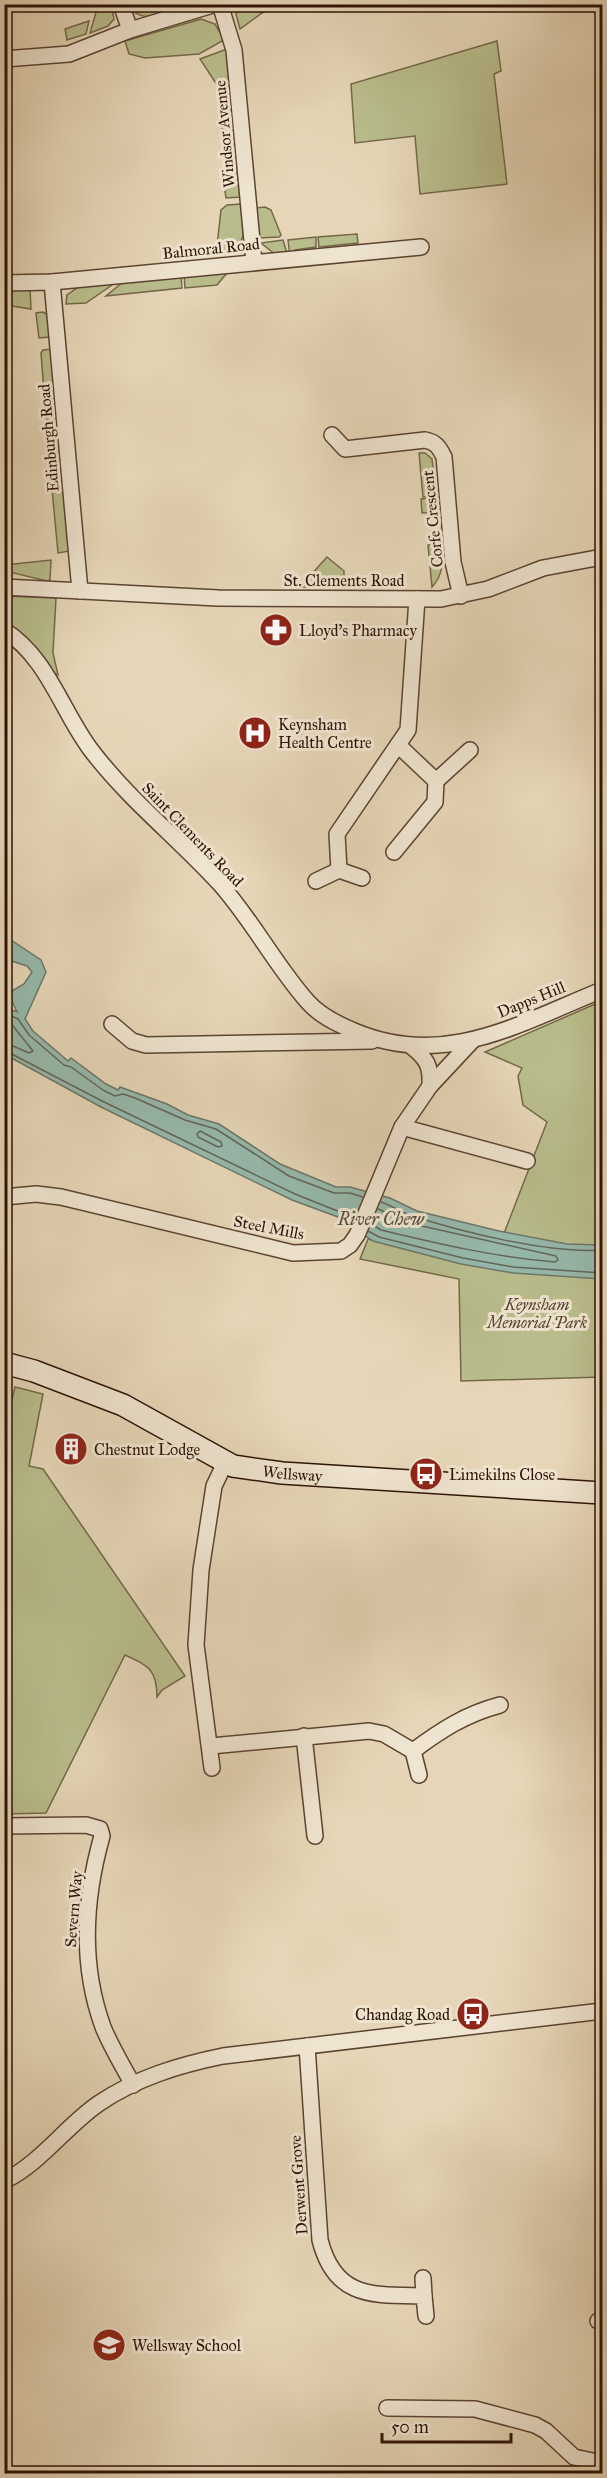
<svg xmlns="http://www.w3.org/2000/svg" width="607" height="2478" font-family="'IM FELL Great Primer',serif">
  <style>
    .green { fill: #b9bd8c; stroke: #746849; stroke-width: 1.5 }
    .water { fill: #96b9ac; stroke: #6c776a; stroke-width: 1.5 }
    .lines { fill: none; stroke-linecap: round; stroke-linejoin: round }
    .shore { stroke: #626659; stroke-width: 1.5 }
    .street-casing { stroke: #5c4432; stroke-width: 18 }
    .secondary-casing { stroke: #2e1306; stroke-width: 24 }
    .street { stroke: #efe4d0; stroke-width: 15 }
    .secondary { stroke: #efe4d0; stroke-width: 21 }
    .labels { text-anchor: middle; stroke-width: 6; stroke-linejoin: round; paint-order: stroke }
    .street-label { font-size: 16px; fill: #2e1306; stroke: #efe4d0 }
    .poi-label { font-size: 16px; fill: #2e1306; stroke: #efe4d0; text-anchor: start }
    .park-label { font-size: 16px; font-style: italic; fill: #58462e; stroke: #efe4d0 }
    .water-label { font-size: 18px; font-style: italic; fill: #524d40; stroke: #efe4d0 }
  </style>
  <rect width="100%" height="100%" fill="#e6d6b7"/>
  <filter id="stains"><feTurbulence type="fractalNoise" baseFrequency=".00333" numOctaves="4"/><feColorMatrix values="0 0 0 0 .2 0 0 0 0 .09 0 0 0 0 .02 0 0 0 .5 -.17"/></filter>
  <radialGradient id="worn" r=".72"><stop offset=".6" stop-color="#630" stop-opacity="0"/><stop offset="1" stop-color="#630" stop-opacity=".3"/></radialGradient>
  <g class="green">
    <polygon points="98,5 111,5 114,19 108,26 90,33"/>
    <path d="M129,5H161L162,15C149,18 135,18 129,5Z"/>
    <polygon points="248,5 248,4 283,5 262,13 240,29 236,14 238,9"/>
    <polygon points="201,19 215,24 224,40 199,54 145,58 129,54 125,41"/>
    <polygon points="89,21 86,34 67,40 65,29"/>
    <polygon points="497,41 501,71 494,74 507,184 420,194 415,136 355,143 351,84"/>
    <polygon points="227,49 230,91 221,91 200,59"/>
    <polygon points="232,105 234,127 222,128 220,106"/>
    <polygon points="235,139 237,162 227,177 224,140"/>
    <polygon points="235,172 238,172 241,197 226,198 225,191"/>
    <polygon points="241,204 243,236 236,252 216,254 221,210 227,205"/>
    <polygon points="265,207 271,210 281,235 279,237 259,238 256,208"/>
    <polygon points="357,234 358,243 319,247 318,237"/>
    <polygon points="316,237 316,247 295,250 290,256 288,240"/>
    <polygon points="283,240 287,253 276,255 261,243"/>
    <polygon points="227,273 217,285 185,288 184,276"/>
    <polygon points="181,277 182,288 106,296 123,282"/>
    <polygon points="115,283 86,303 66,304 67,295 80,286"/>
    <polygon points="14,288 30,288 31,309 5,305"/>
    <polygon points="43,312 48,315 50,337 39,338 36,313"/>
    <polygon points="51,349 55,391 44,392 41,353 43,350"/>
    <polygon points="55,395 58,434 48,435 45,396"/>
    <polygon points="59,437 61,461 50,462 48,438"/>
    <polygon points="419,453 425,453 432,459 436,495 423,497"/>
    <polygon points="64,488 70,551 58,553 52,489"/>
    <polygon points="436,497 438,512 422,513 421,499"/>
    <path d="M440,543C442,561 445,573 432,587L428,545Z"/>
    <polygon points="327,557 344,571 344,587 300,587"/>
    <polygon points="51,560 50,580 47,581 5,571 5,565"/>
    <polygon points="4,596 56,598 53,653 58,675 53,673 25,636 5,623"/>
    <polygon points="602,1001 602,1377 461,1381 459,1279 360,1259 368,1239 491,1267 547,1122 523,1105 518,1076 522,1068 485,1052"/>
    <path d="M15,1387L43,1394L29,1466L43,1469L185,1676L162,1690L157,1697C157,1670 149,1666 125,1655L46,1813L5,1814L4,1432Z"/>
  </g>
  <polygon class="water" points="5,936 41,960 46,972 25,1019 33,1031 68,1061 71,1058 106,1084 118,1090 120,1087 167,1104 188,1115 219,1124 280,1164 336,1187 350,1187 390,1198 417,1211 499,1231 567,1244 602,1245 602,1279 513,1273 461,1264 373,1241 338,1217 292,1200 101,1107 6,1055 4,1000 10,1009 17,1012 11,999 12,991 24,984 32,972 27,966 5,959"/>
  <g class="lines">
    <g class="shore">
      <polyline points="4,1012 18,1019 29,1035 64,1065 71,1067 103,1090 115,1096 123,1094 135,1098 185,1120 216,1129 289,1176 334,1193 350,1193 363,1197"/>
      <polyline points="4,1022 13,1026 33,1051 29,1053 4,1042"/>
      <polyline points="4,1050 102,1101 295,1194 340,1212 353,1221"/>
      <polygon points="200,1131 221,1142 222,1146 218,1147 198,1137 197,1134"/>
      <path d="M381,1202C391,1205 400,1212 410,1215C461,1232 550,1254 602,1250"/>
      <path d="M371,1224L381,1230C439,1244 495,1257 555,1262L558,1260L556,1256L413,1224L378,1209"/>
      <polyline points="368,1231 379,1237 463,1258 513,1267 602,1273"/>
    </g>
    <g class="street-casing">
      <g id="street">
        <polyline points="121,4 130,30"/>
        <polyline points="220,4 234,50 254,262"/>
        <polyline points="4,59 69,54 130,30 216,4"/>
        <polyline points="52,282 80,591"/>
        <polyline points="4,283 52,282 421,247"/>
        <path d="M332,435L345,449L425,440C436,442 439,447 444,457L453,562L461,596"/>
        <polyline points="4,587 218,598 441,599 488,589 543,568 602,557"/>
        <path d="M4,630C48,658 61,710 91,750C129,800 178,838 220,884C252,920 276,966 307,1001C319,1015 335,1023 352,1030C443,1070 518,1024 602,990"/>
        <polyline points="398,745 436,781"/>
        <polyline points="394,852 435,802 436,781 470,750"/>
        <polyline points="339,870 337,834 408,730 417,599"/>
        <polyline points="316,881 339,870 362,878"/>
        <polyline points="112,1024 132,1041 146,1045 372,1041"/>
        <path d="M412,1047C427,1059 431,1066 430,1086"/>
        <polyline points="402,1127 527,1161"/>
        <polyline points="4,1197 36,1194 61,1197 293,1253 341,1251 350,1245 357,1235 402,1127 430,1086 472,1041"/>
        <polyline points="304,1736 315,1836"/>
        <path d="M211,1746L369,1731L384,1734L413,1751C441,1730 466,1714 500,1705"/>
        <polyline points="413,1751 419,1775"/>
        <polyline points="212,1768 196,1645 201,1570 214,1486 225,1463"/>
        <path d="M4,1826L86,1825L100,1829L102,1836C84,1900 80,1964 103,2027C111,2047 123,2066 133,2085"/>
        <path d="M307,2046L320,2240C335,2299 373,2295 424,2296L426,2316"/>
        <path d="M4,2181C41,2163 65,2127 98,2104C136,2078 179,2065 223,2056L602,2011"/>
        <polyline points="423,2278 424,2296"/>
        <polyline points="598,2321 602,2321"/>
        <polyline points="387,2408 475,2409 535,2425 546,2431 574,2457 602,2463"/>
      </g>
    </g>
    <g class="secondary-casing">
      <g id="secondary">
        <path id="s1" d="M4,1363L34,1371L123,1405L233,1466L282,1473L602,1493"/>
      </g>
    </g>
    <use href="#street" class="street"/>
    <use href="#secondary" class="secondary"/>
  </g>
  <defs>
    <g id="pharmacy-disc" transform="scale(1.725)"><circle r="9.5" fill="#8f2418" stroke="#efe4d0"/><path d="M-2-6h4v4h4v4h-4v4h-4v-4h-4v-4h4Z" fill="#fff"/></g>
    <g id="hospital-disc" transform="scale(1.725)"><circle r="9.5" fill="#8f2418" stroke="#efe4d0"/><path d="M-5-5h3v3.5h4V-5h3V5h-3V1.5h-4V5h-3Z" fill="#fff"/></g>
    <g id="building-disc" transform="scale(1.725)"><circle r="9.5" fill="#8f2418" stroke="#efe4d0"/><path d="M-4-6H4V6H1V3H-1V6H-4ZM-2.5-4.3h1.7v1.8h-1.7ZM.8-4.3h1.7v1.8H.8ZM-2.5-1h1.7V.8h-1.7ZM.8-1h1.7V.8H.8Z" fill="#fff"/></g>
    <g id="bus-disc" transform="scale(1.725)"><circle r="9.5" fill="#8f2418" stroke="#efe4d0"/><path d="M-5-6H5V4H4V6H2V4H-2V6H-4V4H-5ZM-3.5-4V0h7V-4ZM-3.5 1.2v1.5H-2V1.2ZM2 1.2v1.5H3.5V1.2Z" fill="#fff"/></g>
    <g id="school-disc" transform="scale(1.725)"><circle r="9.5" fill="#8f2418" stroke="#efe4d0"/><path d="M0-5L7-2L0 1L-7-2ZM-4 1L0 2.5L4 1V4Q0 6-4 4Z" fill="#fff"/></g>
  </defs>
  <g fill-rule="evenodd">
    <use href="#pharmacy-disc" x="276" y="630"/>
    <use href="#hospital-disc" x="255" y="733"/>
    <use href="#building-disc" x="71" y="1449"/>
    <use href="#bus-disc" x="426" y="1474"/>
    <use href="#bus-disc" x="473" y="2014"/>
    <use href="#school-disc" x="109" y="2345"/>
  </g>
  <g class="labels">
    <g class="street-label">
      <text transform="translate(224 134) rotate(-95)" y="6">Windsor Avenue</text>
      <text transform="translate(211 248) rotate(-6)" y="6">Balmoral Road</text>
      <text transform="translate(48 438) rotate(-95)" y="6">Edinburgh Road</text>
      <text transform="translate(432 519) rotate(-96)" y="6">Corfe Crescent</text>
      <text x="344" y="586">St. Clements Road</text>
      <text transform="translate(193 834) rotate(46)" y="6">Saint Clements Road</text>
      <text transform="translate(531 999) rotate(-22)" y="6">Dapps Hill</text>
      <text transform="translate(269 1227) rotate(11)" y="6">Steel Mills</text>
      <text dy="6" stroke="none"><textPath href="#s1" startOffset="312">Wellsway</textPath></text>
      <text transform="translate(73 1909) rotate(-85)" y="6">Severn Way</text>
      <text transform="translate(298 2185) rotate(-94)" y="6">Derwent Grove</text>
    </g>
    <g class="poi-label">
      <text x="299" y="636">Lloyd's Pharmacy</text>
      <text x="278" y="730">Keynsham<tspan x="278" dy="18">Health Centre</tspan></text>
      <text x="94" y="1455">Chestnut Lodge</text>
      <text x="449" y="1480">Limekilns Close</text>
      <text x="450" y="2020" text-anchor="end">Chandag Road</text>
      <text x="132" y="2351">Wellsway School</text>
    </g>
    <g class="park-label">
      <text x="537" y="1310">Keynsham<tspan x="537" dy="18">Memorial Park</tspan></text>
    </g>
    <g class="water-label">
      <text x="381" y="1225">River Chew</text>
    </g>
  </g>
  <rect width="607" height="2478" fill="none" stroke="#e6d6b7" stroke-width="24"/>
  <rect x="6" y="6" width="595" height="2466" fill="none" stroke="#2e1306" stroke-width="3"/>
  <rect x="12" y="12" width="583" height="2454" fill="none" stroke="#2e1306" stroke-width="1.5"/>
  <path d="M382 2433v9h129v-9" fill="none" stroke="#2e1306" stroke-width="3"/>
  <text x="391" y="2433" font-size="18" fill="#2e1306" stroke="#efe4d0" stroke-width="4.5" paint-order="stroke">50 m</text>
  <rect width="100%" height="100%" filter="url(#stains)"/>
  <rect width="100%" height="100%" fill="url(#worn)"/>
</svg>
